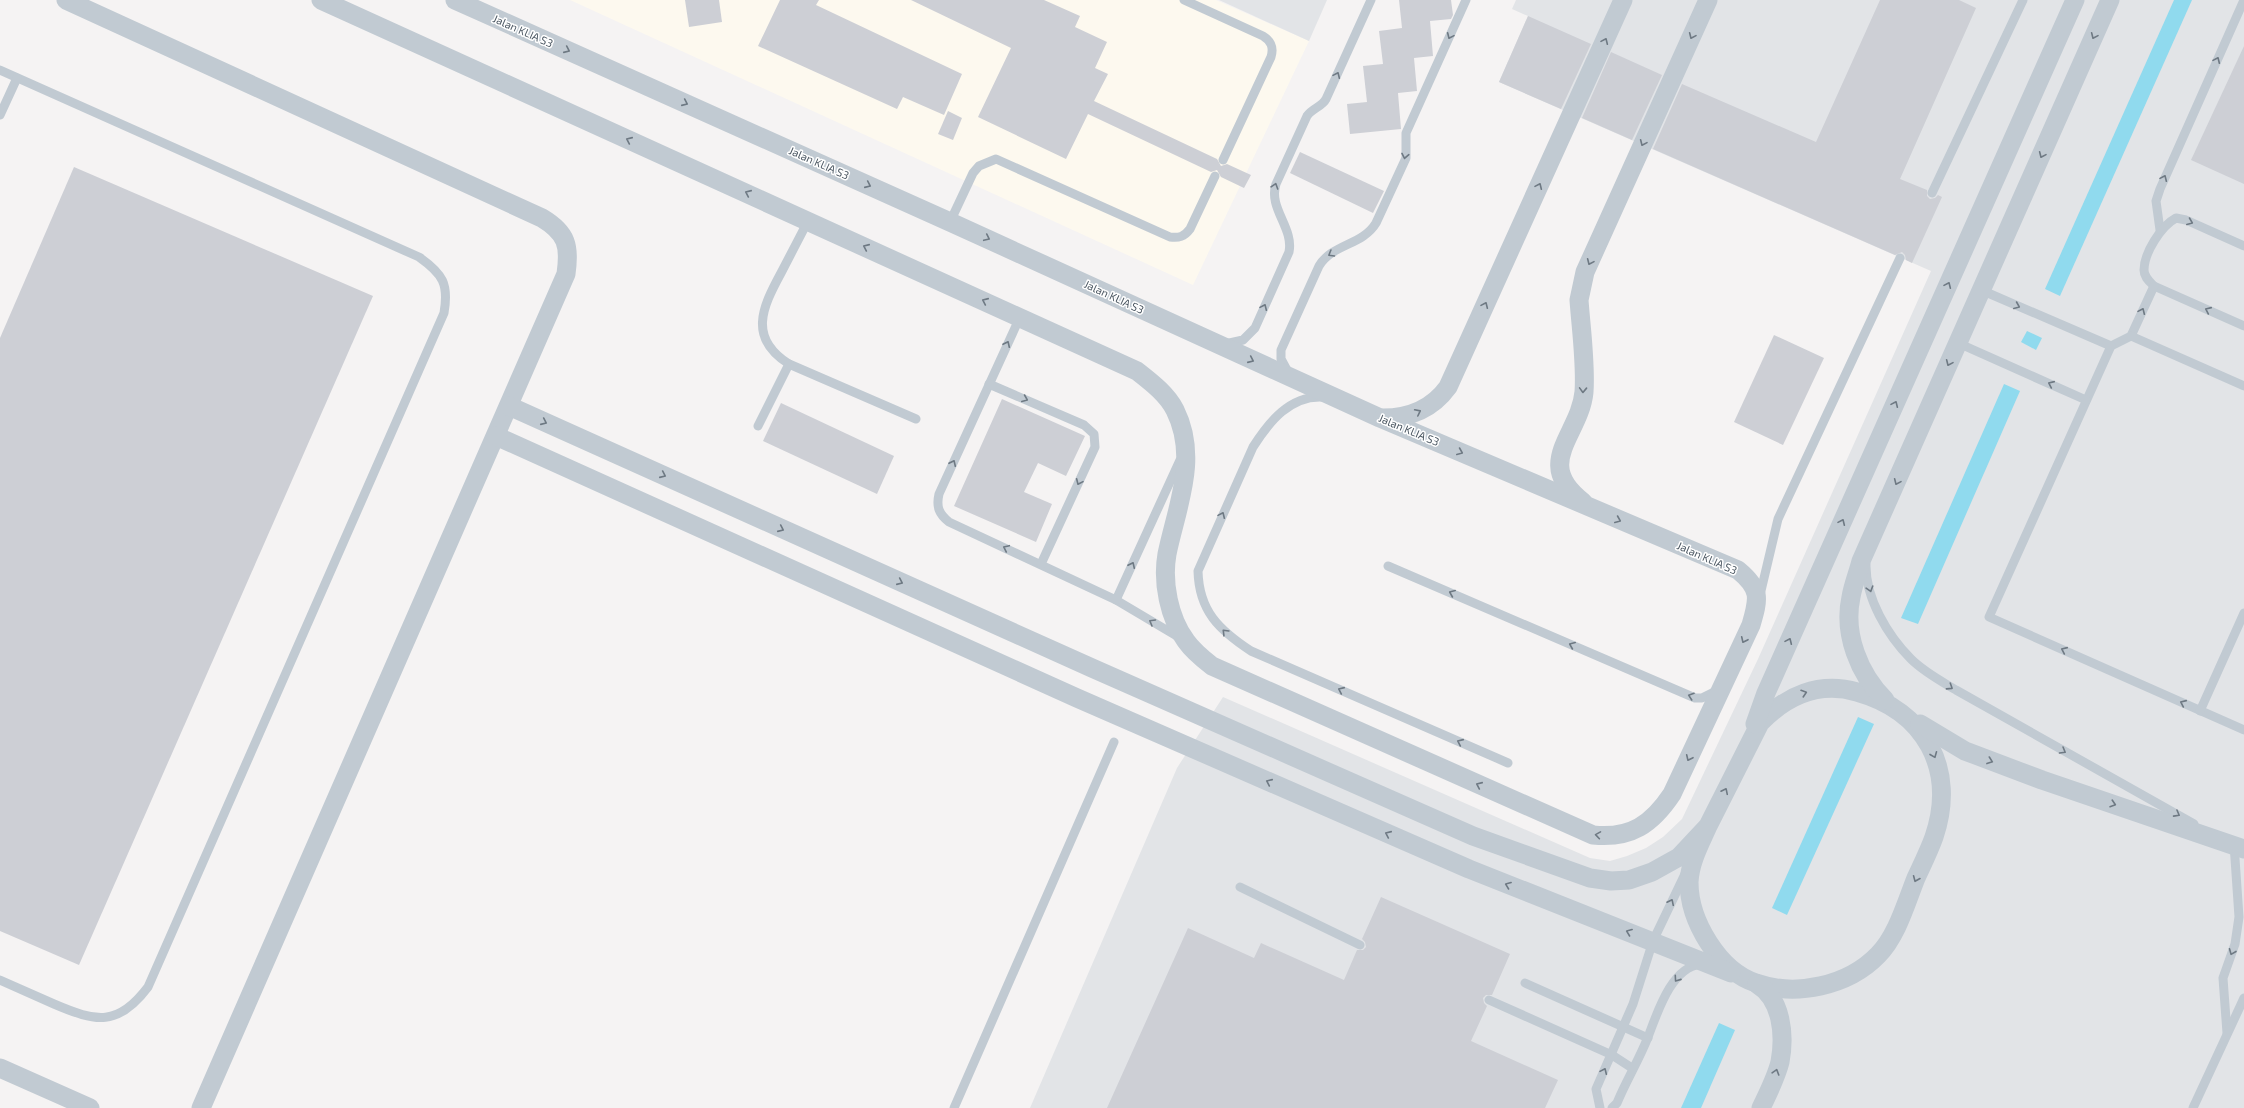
<svg xmlns="http://www.w3.org/2000/svg" width="2244" height="1108" font-family="'Exo 2',sans-serif">
  <style>
    .commercial { fill: #fdf9ef }
    .airport { fill: #e2e4e7 }
    .water { fill: #90daee }
    .building { fill: #cdcfd5 }
    .lines { fill: none; stroke-linecap: round; stroke-linejoin: round }
    .lane { stroke: #c1cad2; stroke-width: 9 }
    .street { stroke: #c1cad2; stroke-width: 19 }
    .oneway { stroke: #6e7983 }
    .labels { text-anchor: middle; stroke-width: 3; stroke-linejoin: round; paint-order: stroke }
    .street-label { font-size: 11px; fill: #4a5661; stroke: #fff }
  </style>
  <rect width="100%" height="100%" fill="#f5f3f3"/>
  <polygon class="commercial" points="570,0 1216,0 1309,41 1193,285"/>
  <g class="airport">
    <polygon points="1219,0 1327,0 1309,41"/>
    <polygon points="1516,0 2244,0 2244,1108 1030,1108 1177,768 1223,697 1590,858 1610,861 1627,856 1646,848 1663,837 1682,819 1758,659 1931,271 1499,82 1528,16 1512,9"/>
  </g>
  <g class="water">
    <polygon points="2174,0 2192,0 2060,296 2045,289"/>
    <polygon points="2027,331 2042,338 2036,350 2021,342"/>
    <polygon points="2004,384 2020,391 1918,624 1901,618"/>
    <polygon points="1858,717 1874,724 1787,915 1772,908"/>
    <polygon points="1719,1023 1735,1030 1701,1108 1681,1108"/>
  </g>
  <g class="building">
    <polygon points="685,0 719,0 722,22 689,27"/>
    <polygon points="780,0 819,0 816,5 962,74 944,115 903,97 897,109 758,46"/>
    <polygon points="911,0 1044,0 1080,16 1075,27 1107,42 1095,68 1108,74 1094,101 1217,159 1221,166 1227,164 1251,175 1244,188 1221,177 1217,170 1211,172 1088,114 1066,159 978,117 1011,48"/>
    <polygon points="1399,0 1451,0 1453,15 1451,19 1430,21 1433,56 1414,58 1417,91 1398,93 1401,129 1350,134 1347,104 1367,102 1363,66 1383,64 1379,31 1402,28"/>
    <polygon points="1880,0 1959,0 1976,8 1900,179 1927,190 1927,196 1930,199 1935,198 1938,195 1942,197 1912,263 1906,260 1905,255 1902,252 1895,255 1653,149 1682,84 1816,142"/>
    <polygon points="1528,16 1591,44 1561,109 1499,82"/>
    <polygon points="2244,46 2244,184 2191,160"/>
    <polygon points="1611,52 1662,75 1632,140 1582,118"/>
    <polygon points="948,111 962,118 953,140 938,134"/>
    <polygon points="1300,152 1384,191 1373,213 1290,173"/>
    <polygon points="74,167 373,296 79,965 0,931 0,338"/>
    <polygon points="1774,335 1824,358 1783,445 1734,422"/>
    <polygon points="1002,399 1085,436 1066,476 1038,463 1024,492 1052,504 1036,542 954,506"/>
    <polygon points="781,403 894,456 877,494 763,441"/>
    <polygon points="1381,897 1510,954 1492,995 1486,995 1483,998 1484,1003 1487,1006 1471,1041 1558,1080 1545,1108 1107,1108 1188,928 1254,958 1261,943 1344,980 1357,950 1363,950 1366,947 1365,942 1362,939"/>
  </g>
  <g class="lines">
    <g class="lane">
      <path d="M1184,0L1263,36C1271,41 1274,47 1271,57L1223,160"/>
      <path d="M0,70L419,257C443,274 449,284 444,313L148,987C118,1027 96,1022 54,1004C36,996 18,988 0,980"/>
      <polyline points="0,115 17,78"/>
      <polyline points="1932,193 2023,0"/>
      <path d="M950,222L973,173L979,166L996,159L1170,237C1179,238 1184,237 1190,229L1215,176"/>
      <polyline points="2160,230 2156,201 2160,189 2244,0"/>
      <path d="M2244,246L2186,220L2176,218C2161,226 2144,253 2144,270C2144,277 2149,281 2154,286L2244,326"/>
      <polyline points="2154,286 2131,336 2111,346 1989,617 2244,730"/>
      <polyline points="1981,290 2111,346"/>
      <path d="M1020,317L939,494C936,507 939,514 949,522L1116,600L1180,638"/>
      <polyline points="2131,336 2244,386"/>
      <polyline points="1958,343 2086,400"/>
      <path d="M1225,344L1243,340L1255,328L1289,252C1294,228 1268,208 1276,184L1307,116C1312,108 1322,107 1326,99L1371,0"/>
      <path d="M789,364C748,338 762,308 781,273C790,256 799,238 808,221"/>
      <path d="M1288,372L1281,359V350L1319,266C1332,244 1363,245 1376,223L1406,158V133L1466,0"/>
      <polyline points="989,384 1084,425 1094,434 1095,447 1041,564"/>
      <path d="M1323,397C1290,395 1269,422 1253,447L1198,571C1199,611 1219,630 1251,651L1508,763"/>
      <polyline points="758,426 789,364 916,419"/>
      <path d="M1866,564C1865,598 1888,636 1911,659C1924,672 1941,681 1956,690L2194,824"/>
      <polyline points="1388,566 1695,698 1702,698 1716,691"/>
      <polyline points="1760,595 1778,519 1900,258"/>
      <polyline points="1116,600 1180,460"/>
      <polyline points="2200,711 2244,613"/>
      <polyline points="1240,887 1360,945"/>
      <polyline points="1525,983 1648,1038"/>
      <polyline points="1489,1000 1612,1055 1632,1068"/>
      <polyline points="2227,1033 2223,978 2235,944 2239,917 2234,844"/>
      <polyline points="954,1108 1114,742"/>
      <polyline points="1600,1108 1596,1089 1633,1004 1653,941 1685,874"/>
      <path d="M1612,1108L1617,1103C1626,1081 1639,1060 1648,1037C1657,1014 1671,967 1701,964"/>
      <polyline points="2193,1108 2244,998"/>
    </g>
    <g class="street">
      <path d="M66,0L542,218C567,233 570,246 566,274L201,1108"/>
      <path d="M321,0L1137,371C1151,382 1167,394 1175,410C1199,458 1177,506 1167,554C1162,582 1169,618 1186,641C1193,651 1203,659 1212,666L1593,835C1631,839 1652,824 1672,794L1751,625C1759,598 1761,589 1738,570L1380,418L950,222L455,0"/>
      <path d="M509,406L1092,668L1473,836L1590,878L1611,881L1629,880L1652,872L1679,857L1708,826L1760,723C1786,696 1819,681 1857,692C1925,711 1957,769 1934,837C1929,851 1922,865 1916,878C1906,903 1897,936 1878,955C1848,986 1796,997 1756,983C1719,971 1689,921 1689,882C1690,862 1700,844 1708,826"/>
      <path d="M1383,418C1410,418 1432,409 1448,387L1623,0"/>
      <polyline points="496,436 1077,698 1469,869 1731,973"/>
      <path d="M1583,502C1532,463 1580,435 1584,392C1586,364 1581,328 1579,300L1585,272L1708,0"/>
      <path d="M1885,700C1859,674 1843,634 1851,597C1853,585 1858,573 1861,561L2110,0"/>
      <polyline points="1755,724 1766,693 2075,0"/>
      <polyline points="1920,724 1965,751 2042,780 2244,849"/>
      <path d="M1757,984C1782,999 1785,1035 1780,1062C1776,1078 1768,1093 1761,1108"/>
      <polyline points="0,1068 90,1108"/>
    </g>
  </g>
  <defs><path id="oneway-chevron" d="M-2-3.5L2.5 0L-2 3.5" fill="none" stroke-width="1.6" stroke-linecap="round" stroke-linejoin="round"/></defs>
  <g class="oneway">
    <use href="#oneway-chevron" transform="translate(1450 36) rotate(114)"/>
    <use href="#oneway-chevron" transform="translate(1692 36) rotate(114)"/>
    <use href="#oneway-chevron" transform="translate(2094 36) rotate(114)"/>
    <use href="#oneway-chevron" transform="translate(1605 41) rotate(-66)"/>
    <use href="#oneway-chevron" transform="translate(567 50) rotate(24)"/>
    <use href="#oneway-chevron" transform="translate(2217 60) rotate(-66)"/>
    <use href="#oneway-chevron" transform="translate(1337 75) rotate(-66)"/>
    <use href="#oneway-chevron" transform="translate(685 103) rotate(24)"/>
    <use href="#oneway-chevron" transform="translate(629 140) rotate(-156)"/>
    <use href="#oneway-chevron" transform="translate(1643 143) rotate(114)"/>
    <use href="#oneway-chevron" transform="translate(2042 155) rotate(114)"/>
    <use href="#oneway-chevron" transform="translate(1405 156) rotate(101)"/>
    <use href="#oneway-chevron" transform="translate(2164 178) rotate(-66)"/>
    <use href="#oneway-chevron" transform="translate(868 185) rotate(24)"/>
    <use href="#oneway-chevron" transform="translate(1275 186) rotate(-72)"/>
    <use href="#oneway-chevron" transform="translate(1539 186) rotate(-66)"/>
    <use href="#oneway-chevron" transform="translate(748 193) rotate(-156)"/>
    <use href="#oneway-chevron" transform="translate(2190 222) rotate(22)"/>
    <use href="#oneway-chevron" transform="translate(987 238) rotate(25)"/>
    <use href="#oneway-chevron" transform="translate(866 247) rotate(-156)"/>
    <use href="#oneway-chevron" transform="translate(1331 254) rotate(149)"/>
    <use href="#oneway-chevron" transform="translate(1590 262) rotate(114)"/>
    <use href="#oneway-chevron" transform="translate(1948 285) rotate(-66)"/>
    <use href="#oneway-chevron" transform="translate(985 301) rotate(-156)"/>
    <use href="#oneway-chevron" transform="translate(1485 305) rotate(-66)"/>
    <use href="#oneway-chevron" transform="translate(2017 306) rotate(23)"/>
    <use href="#oneway-chevron" transform="translate(1264 307) rotate(-66)"/>
    <use href="#oneway-chevron" transform="translate(2208 310) rotate(-156)"/>
    <use href="#oneway-chevron" transform="translate(2142 311) rotate(-66)"/>
    <use href="#oneway-chevron" transform="translate(1007 344) rotate(-65)"/>
    <use href="#oneway-chevron" transform="translate(1251 360) rotate(24)"/>
    <use href="#oneway-chevron" transform="translate(1949 363) rotate(114)"/>
    <use href="#oneway-chevron" transform="translate(2051 384) rotate(-156)"/>
    <use href="#oneway-chevron" transform="translate(1583 390) rotate(92)"/>
    <use href="#oneway-chevron" transform="translate(1025 399) rotate(23)"/>
    <use href="#oneway-chevron" transform="translate(1895 404) rotate(-66)"/>
    <use href="#oneway-chevron" transform="translate(1418 412) rotate(-27)"/>
    <use href="#oneway-chevron" transform="translate(544 422) rotate(24)"/>
    <use href="#oneway-chevron" transform="translate(1460 452) rotate(23)"/>
    <use href="#oneway-chevron" transform="translate(953 463) rotate(-65)"/>
    <use href="#oneway-chevron" transform="translate(663 475) rotate(24)"/>
    <use href="#oneway-chevron" transform="translate(1079 482) rotate(114)"/>
    <use href="#oneway-chevron" transform="translate(1897 482) rotate(114)"/>
    <use href="#oneway-chevron" transform="translate(1222 515) rotate(-66)"/>
    <use href="#oneway-chevron" transform="translate(1618 520) rotate(23)"/>
    <use href="#oneway-chevron" transform="translate(1842 522) rotate(-66)"/>
    <use href="#oneway-chevron" transform="translate(781 529) rotate(24)"/>
    <use href="#oneway-chevron" transform="translate(1006 548) rotate(-155)"/>
    <use href="#oneway-chevron" transform="translate(1132 565) rotate(-65)"/>
    <use href="#oneway-chevron" transform="translate(900 582) rotate(24)"/>
    <use href="#oneway-chevron" transform="translate(1870 589) rotate(73)"/>
    <use href="#oneway-chevron" transform="translate(1452 593) rotate(-157)"/>
    <use href="#oneway-chevron" transform="translate(1152 622) rotate(-150)"/>
    <use href="#oneway-chevron" transform="translate(1225 632) rotate(-135)"/>
    <use href="#oneway-chevron" transform="translate(1744 640) rotate(115)"/>
    <use href="#oneway-chevron" transform="translate(1789 641) rotate(-66)"/>
    <use href="#oneway-chevron" transform="translate(1572 645) rotate(-157)"/>
    <use href="#oneway-chevron" transform="translate(2064 650) rotate(-156)"/>
    <use href="#oneway-chevron" transform="translate(1950 687) rotate(33)"/>
    <use href="#oneway-chevron" transform="translate(1341 690) rotate(-156)"/>
    <use href="#oneway-chevron" transform="translate(1804 693) rotate(-18)"/>
    <use href="#oneway-chevron" transform="translate(1691 696) rotate(-161)"/>
    <use href="#oneway-chevron" transform="translate(2183 703) rotate(-156)"/>
    <use href="#oneway-chevron" transform="translate(1460 742) rotate(-156)"/>
    <use href="#oneway-chevron" transform="translate(2063 751) rotate(30)"/>
    <use href="#oneway-chevron" transform="translate(1934 755) rotate(68)"/>
    <use href="#oneway-chevron" transform="translate(1689 758) rotate(115)"/>
    <use href="#oneway-chevron" transform="translate(1990 761) rotate(20)"/>
    <use href="#oneway-chevron" transform="translate(1269 782) rotate(-156)"/>
    <use href="#oneway-chevron" transform="translate(1479 785) rotate(-156)"/>
    <use href="#oneway-chevron" transform="translate(1725 791) rotate(-64)"/>
    <use href="#oneway-chevron" transform="translate(2113 804) rotate(18)"/>
    <use href="#oneway-chevron" transform="translate(2177 814) rotate(29)"/>
    <use href="#oneway-chevron" transform="translate(1388 834) rotate(-156)"/>
    <use href="#oneway-chevron" transform="translate(1598 835) rotate(-171)"/>
    <use href="#oneway-chevron" transform="translate(1916 879) rotate(113)"/>
    <use href="#oneway-chevron" transform="translate(1508 885) rotate(-159)"/>
    <use href="#oneway-chevron" transform="translate(1671 902) rotate(-64)"/>
    <use href="#oneway-chevron" transform="translate(1629 932) rotate(-159)"/>
    <use href="#oneway-chevron" transform="translate(2232 952) rotate(112)"/>
    <use href="#oneway-chevron" transform="translate(1677 979) rotate(125)"/>
    <use href="#oneway-chevron" transform="translate(1604 1071) rotate(-66)"/>
    <use href="#oneway-chevron" transform="translate(1776 1072) rotate(-73)"/>
  </g>
  <g class="labels">
    <g class="street-label">
      <text transform="translate(523 31) rotate(24)" y="4">Jalan KLIA S3</text>
      <text transform="translate(819 163) rotate(24)" y="4">Jalan KLIA S3</text>
      <text transform="translate(1114 297) rotate(25)" y="4">Jalan KLIA S3</text>
      <text transform="translate(1409 430) rotate(23)" y="4">Jalan KLIA S3</text>
      <text transform="translate(1707 558) rotate(24)" y="4">Jalan KLIA S3</text>
    </g>
  </g>
</svg>
